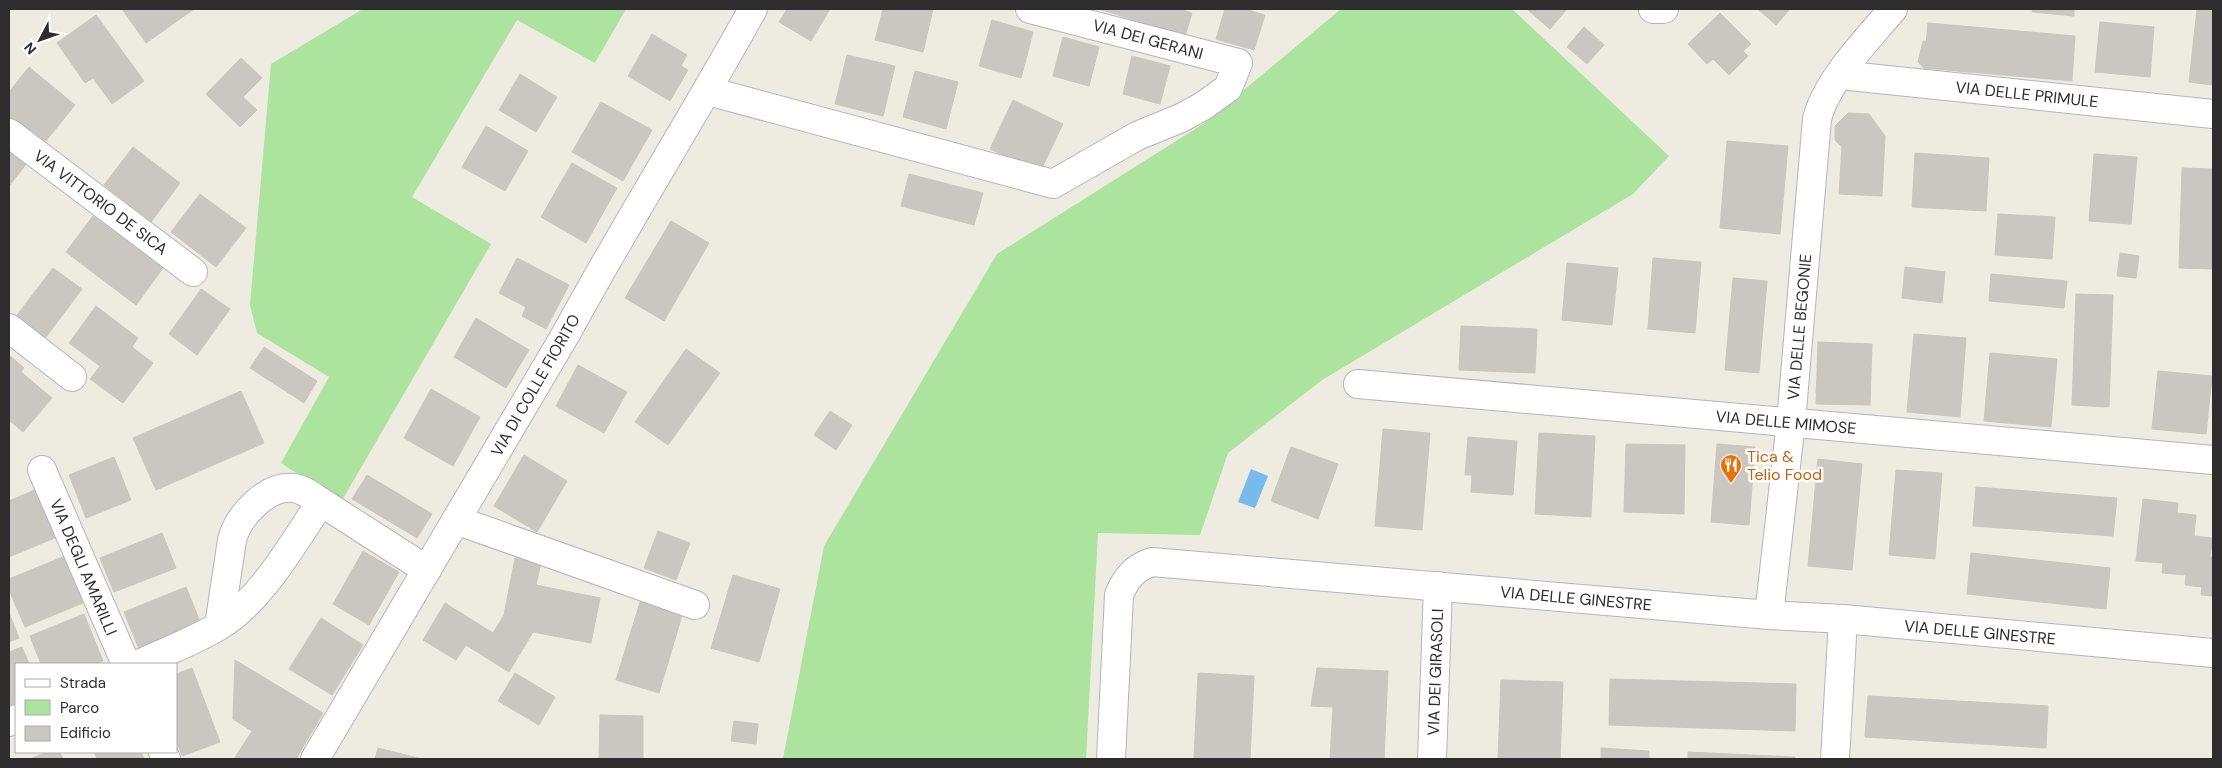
<svg xmlns="http://www.w3.org/2000/svg" width="2222" height="768" font-family="'DM Sans',sans-serif">
  <style>
    .green { fill: #abe39f }
    .water { fill: #78baec }
    .building { fill: #cac7c0; stroke: #cac7ba }
    .lines { fill: none; stroke-linecap: round; stroke-linejoin: round }
    .minor-casing { stroke: #b4b4c0; stroke-width: 30 }
    .minor { stroke: #fff; stroke-width: 28 }
    .labels { text-anchor: middle; stroke-width: 5; stroke-linejoin: round; paint-order: stroke }
    .street-label { font-size: 16px; fill: #2d2d2d; stroke: #fff }
    .food-label { font-size: 16px; fill: #c56008; stroke: #fff; text-anchor: start }
  </style>
  <rect width="100%" height="100%" fill="#eeebe1"/>
  <g class="green">
    <polygon points="363,9 626,9 595,63 517,20 412,197 491,244 341,502 281,463 329,377 257,333 250,305 271,64"/>
    <polygon points="1341,9 1512,9 1669,156 1633,194 1322,380 1228,453 1200,535 1098,533 1086,759 783,759 824,546 997,254 1203,124"/>
  </g>
  <polygon class="water" points="1251,469 1268,476 1255,508 1238,502"/>
  <g class="building">
    <polygon points="122,9 194,9 146,43"/>
    <polygon points="787,9 830,9 811,41 779,22"/>
    <polygon points="883,9 933,9 923,52 875,40"/>
    <polygon points="1099,9 1179,9 1192,13 1185,36"/>
    <polygon points="1225,9 1244,9 1265,15 1254,50 1216,39"/>
    <polygon points="1527,9 1567,9 1550,29"/>
    <polygon points="1758,9 1790,9 1776,25"/>
    <polygon points="2033,9 2074,9 2074,16 2032,12"/>
    <polygon points="2197,9 2213,9 2213,85 2189,82"/>
    <polygon points="1720,13 1751,44 1743,51 1748,56 1729,75 1713,59 1707,64 1688,44"/>
    <polygon points="96,15 144,81 112,104 93,78 85,83 57,43"/>
    <polygon points="992,20 1033,32 1021,78 979,66"/>
    <polygon points="2100,22 2154,27 2150,77 2095,72"/>
    <polygon points="1928,23 2075,36 2072,81 1924,68"/>
    <polygon points="1584,27 1604,45 1587,64 1567,47"/>
    <polygon points="652,34 687,55 681,66 688,70 670,101 628,76"/>
    <polygon points="1063,37 1099,47 1089,86 1053,76"/>
    <polygon points="1923,41 1945,43 1943,69 1924,68 1918,62"/>
    <polygon points="1949,45 1971,46 1971,72 1948,70"/>
    <polygon points="847,55 895,66 883,116 835,104"/>
    <polygon points="1132,56 1170,66 1160,104 1123,94"/>
    <polygon points="241,58 262,78 243,97 257,110 240,127 206,94"/>
    <polygon points="29,67 75,105 41,147 9,120 9,92"/>
    <polygon points="915,71 958,82 946,129 903,117"/>
    <polygon points="520,74 557,97 536,132 499,110"/>
    <polygon points="1013,100 1063,124 1040,172 990,149"/>
    <polygon points="601,102 652,130 623,181 572,152"/>
    <polygon points="1848,113 1869,114 1885,136 1882,196 1839,194 1842,147 1835,140 1835,126"/>
    <polygon points="486,126 528,151 505,191 462,167"/>
    <polygon points="1727,141 1788,146 1780,234 1720,228"/>
    <polygon points="133,147 180,183 151,222 104,185"/>
    <polygon points="9,149 27,163 9,186"/>
    <polygon points="1915,153 1989,158 1986,211 1912,207"/>
    <polygon points="2094,154 2137,157 2131,224 2089,221"/>
    <polygon points="572,163 617,188 586,243 541,217"/>
    <polygon points="2182,168 2213,169 2213,269 2179,268"/>
    <polygon points="909,174 983,193 974,225 901,206"/>
    <polygon points="200,194 246,228 216,267 171,232"/>
    <polygon points="1998,214 2055,217 2052,259 1995,255"/>
    <polygon points="93,216 163,268 136,305 66,252"/>
    <polygon points="671,221 709,243 664,321 625,298"/>
    <polygon points="2120,253 2139,256 2136,278 2117,276"/>
    <polygon points="517,258 569,285 546,329 522,316 526,307 499,293"/>
    <polygon points="1653,258 1701,262 1695,333 1648,329"/>
    <polygon points="1567,263 1618,268 1612,325 1562,320"/>
    <polygon points="1905,267 1945,272 1942,303 1902,298"/>
    <polygon points="53,268 82,289 43,341 14,319"/>
    <polygon points="1991,274 2067,281 2064,308 1989,301"/>
    <polygon points="1733,278 1767,281 1759,373 1725,370"/>
    <polygon points="201,289 230,309 197,355 169,334"/>
    <polygon points="2076,294 2113,295 2109,407 2072,405"/>
    <polygon points="96,306 138,338 132,347 153,363 123,403 90,379 100,366 69,343"/>
    <polygon points="476,318 529,350 506,388 454,357"/>
    <polygon points="1461,326 1537,329 1535,373 1459,370"/>
    <polygon points="1914,334 1966,338 1960,417 1907,412"/>
    <polygon points="1818,342 1872,344 1870,405 1816,404"/>
    <polygon points="264,347 317,381 304,403 250,368"/>
    <polygon points="686,349 720,373 668,445 635,422"/>
    <polygon points="1990,353 2057,359 2051,427 1984,421"/>
    <polygon points="9,355 24,368 21,372 52,398 23,432 9,420"/>
    <polygon points="578,365 627,392 604,433 556,406"/>
    <polygon points="2158,371 2212,376 2206,434 2152,429"/>
    <polygon points="1817,379 1831,382 1830,396 1816,393"/>
    <polygon points="431,389 480,417 453,466 404,438"/>
    <polygon points="241,391 264,443 156,490 133,438"/>
    <polygon points="830,411 852,425 836,450 814,435"/>
    <polygon points="1383,429 1430,433 1422,530 1375,526"/>
    <polygon points="1539,433 1595,436 1591,517 1535,514"/>
    <polygon points="1468,437 1517,441 1513,495 1471,492 1472,475 1465,475"/>
    <polygon points="1626,444 1685,445 1684,514 1624,512"/>
    <polygon points="1717,444 1755,447 1749,525 1711,522"/>
    <polygon points="1291,447 1338,464 1318,519 1271,501"/>
    <polygon points="524,455 567,481 537,532 494,506"/>
    <polygon points="114,457 131,500 86,518 69,475"/>
    <polygon points="1818,459 1862,464 1852,570 1808,566"/>
    <polygon points="1896,470 1942,473 1935,559 1889,555"/>
    <polygon points="1817,472 1835,479 1838,501 1815,493"/>
    <polygon points="367,475 432,514 417,538 352,499"/>
    <polygon points="1976,487 2117,498 2113,536 1973,526"/>
    <polygon points="37,489 57,537 9,557 9,501"/>
    <polygon points="2143,499 2178,503 2177,513 2196,515 2194,536 2213,538 2210,557 2213,557 2213,596 2201,595 2202,587 2185,585 2186,575 2162,573 2163,563 2136,561"/>
    <polygon points="658,531 690,543 676,580 644,568"/>
    <polygon points="162,533 176,568 114,592 100,558"/>
    <polygon points="363,551 399,572 369,625 333,604"/>
    <polygon points="1971,553 2110,568 2106,609 1967,594"/>
    <polygon points="65,556 85,602 25,627 9,590 9,579"/>
    <polygon points="515,558 541,563 536,585 600,598 591,643 533,632 509,672 466,645 456,660 423,640 445,603 493,633 504,615"/>
    <polygon points="733,575 780,589 759,662 711,648"/>
    <polygon points="186,587 201,624 139,649 124,612"/>
    <polygon points="641,599 683,612 659,693 616,680"/>
    <polygon points="9,613 19,638 9,642"/>
    <polygon points="84,614 103,661 94,664 41,664 30,636"/>
    <polygon points="321,618 363,645 332,695 289,669"/>
    <polygon points="22,647 29,664 16,664 16,703 9,706 9,652"/>
    <polygon points="235,660 323,713 296,759 234,759 252,731 233,719"/>
    <polygon points="192,668 220,742 182,756 176,739 176,674"/>
    <polygon points="1317,668 1388,671 1384,759 1330,759 1333,707 1311,706"/>
    <polygon points="515,673 555,697 539,725 498,701"/>
    <polygon points="1198,673 1254,676 1250,759 1194,759"/>
    <polygon points="1610,679 1796,684 1795,731 1609,725"/>
    <polygon points="1501,680 1563,682 1560,759 1498,759"/>
    <polygon points="1868,696 2048,706 2046,748 1865,737"/>
    <polygon points="600,715 643,716 643,759 599,759"/>
    <polygon points="734,721 758,724 756,744 731,741"/>
    <polygon points="378,748 422,759 375,759"/>
    <polygon points="1601,748 1649,751 1649,759 1601,759"/>
    <polygon points="47,752 60,752 63,759 30,759"/>
    <polygon points="94,752 141,752 144,759 97,759"/>
    <polygon points="1688,752 1795,757 1795,759 1688,759"/>
  </g>
  <g class="lines">
    <g class="minor-casing">
      <g id="minor">
        <polyline points="1653,9 1664,9"/>
        <polyline points="1840,75 2213,114"/>
        <polyline points="708,91 1053,184 1137,136 1181,118 1203,106 1228,88 1238,63 1030,9"/>
        <polyline points="9,133 193,272"/>
        <polyline points="9,328 72,377"/>
        <polyline points="1358,384 2213,460"/>
        <polyline points="42,470 126,664"/>
        <polyline points="321,502 427,570"/>
        <polyline points="456,520 695,605"/>
        <path d="M1769,615L1791,422L1817,119C1827,80 1867,40 1893,9"/>
        <path d="M139,664C165,652 194,641 219,626C262,600 293,543 321,502C313,497 304,489 293,488C267,485 238,516 232,540L219,626"/>
        <polyline points="9,722 16,719"/>
        <polyline points="163,752 166,759"/>
        <path d="M315,759L567,332C626,223 693,118 753,9"/>
        <path d="M1111,759L1119,595C1126,578 1134,568 1152,562L1769,615L1843,619L2213,653"/>
        <polyline points="1432,759 1438,586"/>
        <polyline points="1835,759 1843,619"/>
      </g>
    </g>
    <use href="#minor" class="minor"/>
  </g>
  <defs>
    <g id="restaurant-pin" transform="scale(1.125)"><path d="M0 17L-7.5 6A9.5 9.5 0 1 1 7.5 6Z" fill="#e8710a" stroke="#fff"/><path d="M-5-6h1v4h1v-4h1v4h1v-4h1v5L-1.5 .5V6h-2V.5L-5-1ZM5-6V6H3V1.5H1.5Q1.5-4 5-6Z" fill="#fff"/></g>
  </defs>
  <g fill-rule="evenodd">
    <use href="#restaurant-pin" x="1731" y="465"/>
  </g>
  <g class="labels">
    <g class="street-label">
      <text transform="translate(1148 39) rotate(15)" y="6">VIA DEI GERANI</text>
      <text transform="translate(2027 94) rotate(6)" y="6">VIA DELLE PRIMULE</text>
      <text transform="translate(101 202) rotate(37)" y="6">VIA VITTORIO DE SICA</text>
      <text transform="translate(1799 327) rotate(-85)" y="6">VIA DELLE BEGONIE</text>
      <text transform="translate(535 385) rotate(-60)" y="6">VIA DI COLLE FIORITO</text>
      <text transform="translate(1786 422) rotate(5)" y="6">VIA DELLE MIMOSE</text>
      <text transform="translate(84 567) rotate(67)" y="6">VIA DEGLI AMARILLI</text>
      <text transform="translate(1576 598) rotate(5)" y="6">VIA DELLE GINESTRE</text>
      <text transform="translate(1980 632) rotate(5)" y="6">VIA DELLE GINESTRE</text>
      <text transform="translate(1435 672) rotate(-88)" y="6">VIA DEI GIRASOLI</text>
    </g>
    <g class="food-label">
      <text x="1747" y="462">Tica &amp;<tspan x="1747" dy="18">Telio Food</tspan></text>
    </g>
  </g>
  <rect width="2222" height="768" fill="none" stroke="#2d2d2d" stroke-width="20"/>
  <rect x="15" y="663" width="162" height="90" fill="#ffffff" stroke="#ababab"/>
  <rect x="25" y="679" width="25" height="8" fill="#ffffff" stroke="#ababab"/>
  <text x="60" y="688" font-size="15" fill="#2d2d2d">Strada</text>
  <rect x="25" y="700" width="25" height="15" fill="#abe39f" stroke="#ababab"/>
  <text x="60" y="713" font-size="15" fill="#2d2d2d">Parco</text>
  <rect x="25" y="726" width="25" height="15" fill="#cac7c0" stroke="#ababab"/>
  <text x="60" y="738" font-size="15" fill="#2d2d2d">Edificio</text>
  <g transform="translate(40 40) rotate(229)" stroke="#ffffff" stroke-width="4" paint-order="stroke">
  <path d="M0-4L9 19L0 12L-9 19Z" fill="#2d2d2d"/>
  <text y="-8" font-size="14" font-weight="bold" text-anchor="middle" fill="#2d2d2d">N</text>
  </g>
</svg>
